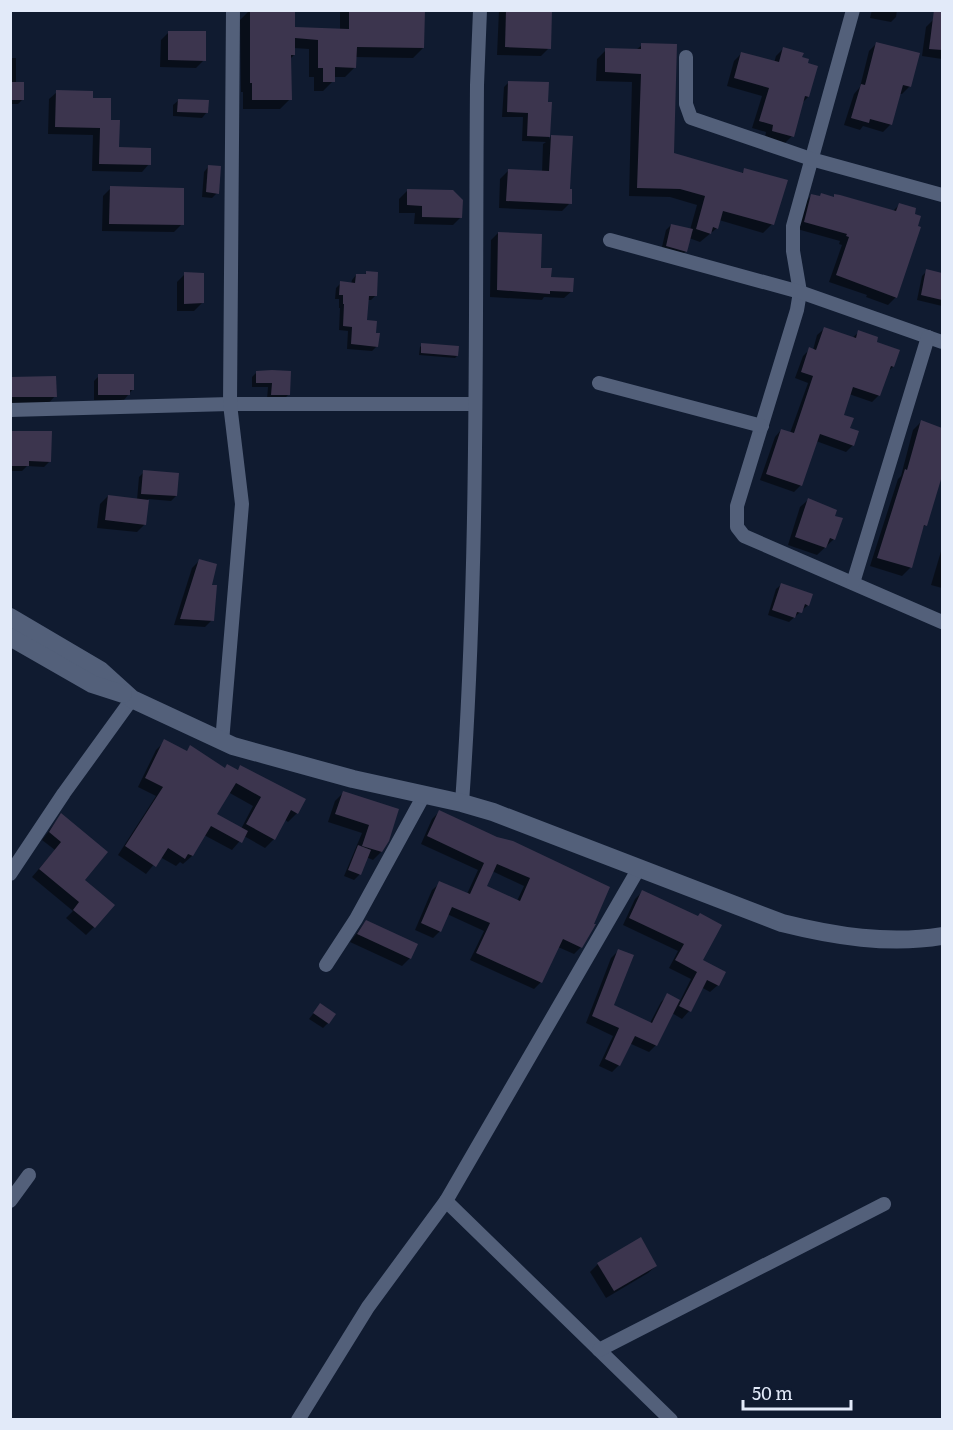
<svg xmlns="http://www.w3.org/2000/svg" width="953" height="1430" font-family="Literata,serif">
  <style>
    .shadow { fill: #0007; fill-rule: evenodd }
    .building { fill: #3c354e; fill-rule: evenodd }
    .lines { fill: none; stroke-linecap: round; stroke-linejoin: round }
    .minor { stroke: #53607a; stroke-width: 14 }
    .tertiary { stroke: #53607a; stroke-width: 18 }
  </style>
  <rect width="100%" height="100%" fill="#101b30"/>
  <g class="shadow">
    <polygon points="250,10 293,28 340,30 340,10 424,10 423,48 413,58 355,57 355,67 345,77 333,77 333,81 323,91 314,91 314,77 309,77 309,49 294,48 294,55 290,59 290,99 280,109 243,109 243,92 241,92 240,20"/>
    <polygon points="499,10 550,10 549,48 541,56 497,55"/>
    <polygon points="872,10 897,10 896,17 891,22 870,18"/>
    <polygon points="934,19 942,20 942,59 922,56 926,27"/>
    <polygon points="169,32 204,60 196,68 160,67 161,40"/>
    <polygon points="877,43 910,86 902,94 899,94 891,124 883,132 863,126 860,130 844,125 854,94 860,87 869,51"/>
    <polygon points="642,45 673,154 741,174 745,170 772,224 763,233 719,220 717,228 700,242 689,238 686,251 681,256 661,251 666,230 671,225 690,230 697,205 670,197 629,196 632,82 596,81 597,59 606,50 636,50"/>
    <polygon points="784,48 808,97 802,103 792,136 784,144 765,138 766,132 752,128 762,96 727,86 734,61 742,53 774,63 776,56"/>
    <polygon points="10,58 16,58 16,84 22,100 18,104 12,104 10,111"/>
    <polygon points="509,82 546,103 550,103 549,139 551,136 569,191 570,203 562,211 499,208 500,179 508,171 542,173 543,144 546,142 522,141 523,117 502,117 504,87"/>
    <polygon points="57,92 91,100 109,121 118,148 149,164 142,172 92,171 93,135 48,134 49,99"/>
    <polygon points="179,100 207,112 202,118 173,116 173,105"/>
    <polygon points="209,166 217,193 212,198 202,197 204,172"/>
    <polygon points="111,188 182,224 174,232 102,231 103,196"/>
    <polygon points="407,191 461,217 453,225 414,224 415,213 399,213 399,199"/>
    <polygon points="812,195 833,198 835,196 893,211 899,205 896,297 888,305 866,297 867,295 829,282 842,245 839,244 840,241 797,229 804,203"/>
    <polygon points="498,233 539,269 572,291 564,298 544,297 542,300 490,297 491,240"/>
    <polygon points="927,271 942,274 942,306 917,300 922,276"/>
    <polygon points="366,273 376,295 371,300 367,300 365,321 374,334 377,346 372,351 347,349 348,331 339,330 340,308 339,308 339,299 335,299 336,288 341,283 351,284 352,280 356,275 364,276"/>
    <polygon points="185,274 202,303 194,311 177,311 177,282"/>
    <polygon points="824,329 852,338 859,332 875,343 898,351 893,367 887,372 879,395 872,402 849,394 842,416 853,445 846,452 816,441 801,485 794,492 760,480 775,437 781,430 790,433 808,383 795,378 803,356 810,349 813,350 817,335"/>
    <polygon points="422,345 457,356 455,358 419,355 420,347"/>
    <polygon points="257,372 289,394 284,399 267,399 268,387 252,387 252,377"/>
    <polygon points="99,376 133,389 124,400 94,400 94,381"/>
    <polygon points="10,377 55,396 47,405 10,405"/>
    <polygon points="921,422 942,429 942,472 925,525 922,529 910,568 902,576 870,566 898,479 901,476 913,430"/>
    <polygon points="10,432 49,462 44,467 27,466 22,471 10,471"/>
    <polygon points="144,472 176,496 171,501 148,499 145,524 137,532 97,528 100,504 108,496 137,500 139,477"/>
    <polygon points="808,500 833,516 834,539 817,555 788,545 800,507"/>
    <polygon points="942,548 942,588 931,585"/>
    <polygon points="199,561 210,586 212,620 205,627 174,625 192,568"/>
    <polygon points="782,584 808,605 789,622 768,615 776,589"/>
    <path d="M165,741L186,752L191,747L224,769L236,771L241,767L297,813L288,822L284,819L274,839L265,848L244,836L232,850L204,835L192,856L183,864L180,862L176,866L160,857L146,874L118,855L156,796L138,787L156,750ZM228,792L253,806L241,829L215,815Z"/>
    <polygon points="343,793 397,810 381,852 373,860 366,857 359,875 354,880 344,876 362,833 328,822 335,801"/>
    <path d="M439,812L497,838L512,842L581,947L574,954L558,947L541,982L534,989L470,960L484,931L447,914L440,931L433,938L415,930L432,890L440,883L467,894L478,870L421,844L432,819ZM492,871L524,886L517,901L485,887Z"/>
    <polygon points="61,815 83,881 94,927 86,935 66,918 73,911 32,877 55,850 42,840"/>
    <polygon points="642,892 701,961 718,985 710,992 701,987 689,1011 682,1019 672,1013 656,1045 649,1052 629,1043 619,1065 612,1072 599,1066 613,1036 586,1023 611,958 618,951 612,1006 650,1023 661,1002 668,995 680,1001 691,979 669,968 678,951 623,925 635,899"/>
    <polygon points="366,921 410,958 402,966 350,942"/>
    <polygon points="320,1005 328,1023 323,1028 309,1019"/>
    <polygon points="598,1264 656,1266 648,1273 606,1298 590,1272"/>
  </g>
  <g class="building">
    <polygon points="250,10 295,10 295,27 349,29 349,10 425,10 424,48 357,47 356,68 335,67 335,82 323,82 323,68 318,68 318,40 295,38 295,55 291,55 292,100 252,100 252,83 250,83"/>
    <polygon points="506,10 552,10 551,49 505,47"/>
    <polygon points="934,10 942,10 942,50 929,49"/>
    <polygon points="168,31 206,31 206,61 168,60"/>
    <polygon points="876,42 920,53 911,87 903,85 892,125 870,119 869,123 851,118 861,84 865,85"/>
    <polygon points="641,43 677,44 674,153 743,173 744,168 788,180 774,225 723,211 718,229 713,227 711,234 696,229 705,196 680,189 637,188 641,74 605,72 605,48 641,49"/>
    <polygon points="783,47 804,53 802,57 809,59 808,63 818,66 809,97 805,96 794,137 772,131 773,125 759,121 769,88 734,78 741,52 779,62"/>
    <polygon points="508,81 549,82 548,102 552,102 550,137 527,136 528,113 507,112"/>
    <rect x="10" y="82" width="14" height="18"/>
    <polygon points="56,90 93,91 93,98 111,98 111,120 120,120 119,147 151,148 151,165 99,164 100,128 55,127"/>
    <polygon points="178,99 209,100 208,113 177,112"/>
    <polygon points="551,135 573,136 570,189 572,189 572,204 506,201 508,169 549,171"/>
    <polygon points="208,165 221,166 219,194 206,192"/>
    <polygon points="110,186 184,188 184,225 109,224"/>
    <polygon points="407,189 453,190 463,200 462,218 422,217 422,206 407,205"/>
    <polygon points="821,193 834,197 834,194 840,195 896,211 899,203 916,208 915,214 921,216 918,226 921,227 897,298 836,275 849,237 846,236 847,234 804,222 811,194 820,196"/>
    <polygon points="671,224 693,229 687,252 666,246"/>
    <polygon points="498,232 542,234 541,268 552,268 551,277 574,278 573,292 550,291 550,294 497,290"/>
    <polygon points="926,269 942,273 942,300 921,295"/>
    <polygon points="366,271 378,272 377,296 369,296 367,320 377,321 376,333 380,333 378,347 351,344 352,327 343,326 344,304 343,304 343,295 339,295 340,281 355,283 356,274 366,274"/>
    <polygon points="184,272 204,273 204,303 184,304"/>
    <polygon points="824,327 856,338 858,330 878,337 877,342 900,350 894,367 891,366 880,396 853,387 844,415 854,418 850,428 859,431 854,446 820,434 802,486 766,474 781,429 794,433 813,376 801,372 809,347 816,350"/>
    <polygon points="421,343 459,346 458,356 421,353"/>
    <polygon points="272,370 291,371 290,395 271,395 272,383 256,383 256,371"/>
    <polygon points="98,374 134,374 134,390 130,390 130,395 98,395"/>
    <polygon points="56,376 57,397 10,397 10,377"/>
    <polygon points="921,420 942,428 942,476 927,526 924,525 912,568 877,558 905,469 907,470"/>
    <polygon points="10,431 52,431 51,462 29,461 29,466 10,466"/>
    <polygon points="143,470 179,473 177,496 141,494"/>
    <polygon points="108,495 149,500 146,525 105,520"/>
    <polygon points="808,498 837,510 835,516 843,518 835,540 830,538 826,548 795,537"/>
    <polygon points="199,559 217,564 212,585 217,585 214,621 180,619"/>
    <polygon points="781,583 813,594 809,606 805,604 802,613 797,612 795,618 772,610"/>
    <polygon points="164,739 187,751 190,745 225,768 227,764 238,770 240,765 306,799 298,814 291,810 275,840 246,824 261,797 236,783 217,814 248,831 242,843 211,826 193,856 188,854 185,859 168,848 156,867 125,846 163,787 145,778"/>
    <polygon points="343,791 399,809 389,841 382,852 362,846 369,825 335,814"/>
    <path d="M439,810L497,837L513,841L610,887L594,924H596L582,948L563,939L542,983L476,953L490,923L452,907L441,932L421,923L439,881L470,894L484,863L427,836ZM497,864L530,878L520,901L487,886Z"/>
    <polygon points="61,813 108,852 85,880 115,905 95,928 73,910 79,902 39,869 61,842 49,832"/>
    <polygon points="358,845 371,850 361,875 348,870"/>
    <polygon points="642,890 698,916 700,913 722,925 703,960 726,972 719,986 707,980 691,1012 679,1006 697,972 675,960 684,944 629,918"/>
    <polygon points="366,920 418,944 411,959 357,934"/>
    <polygon points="618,949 634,955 614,1005 652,1023 667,993 680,1000 657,1046 635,1036 620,1066 605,1059 619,1028 592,1016"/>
    <polygon points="320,1003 336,1014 329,1024 313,1013"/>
    <polygon points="641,1237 657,1266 614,1291 597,1263"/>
  </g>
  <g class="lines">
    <g class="minor">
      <polyline points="853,10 793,226 793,251 800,292 797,310 737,506 737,527 744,536 942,622"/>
      <polyline points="686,57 686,104 691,118 811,159 942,195"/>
      <polyline points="610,240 800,292 942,342"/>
      <polyline points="599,383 762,426"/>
      <polyline points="10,410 230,404 474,404"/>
      <polyline points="853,583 928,337"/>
      <polyline points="222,742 242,504 230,404 233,10"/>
      <path d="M462,803C479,564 475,324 477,85L480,10"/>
      <polyline points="10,874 64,793 132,699"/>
      <polyline points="326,965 356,919 424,795"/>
      <polyline points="10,1201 29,1175"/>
      <polyline points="446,1201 671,1420"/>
      <polyline points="599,1350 884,1204"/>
      <polyline points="298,1420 368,1307 446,1201 639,868"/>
    </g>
    <g class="tertiary">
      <path d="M10,617L100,670L132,699L233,746L353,779L462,803L493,812L782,923C834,936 889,945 942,936"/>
      <polyline points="10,637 92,684 123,694"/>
    </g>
  </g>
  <rect width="953" height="1430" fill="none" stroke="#e2eaf9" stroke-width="24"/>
  <path d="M743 1400v9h108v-9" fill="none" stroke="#e2eaf9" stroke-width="3"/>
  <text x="752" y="1400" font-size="18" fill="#e2eaf9" stroke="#101b30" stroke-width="4.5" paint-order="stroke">50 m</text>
</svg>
